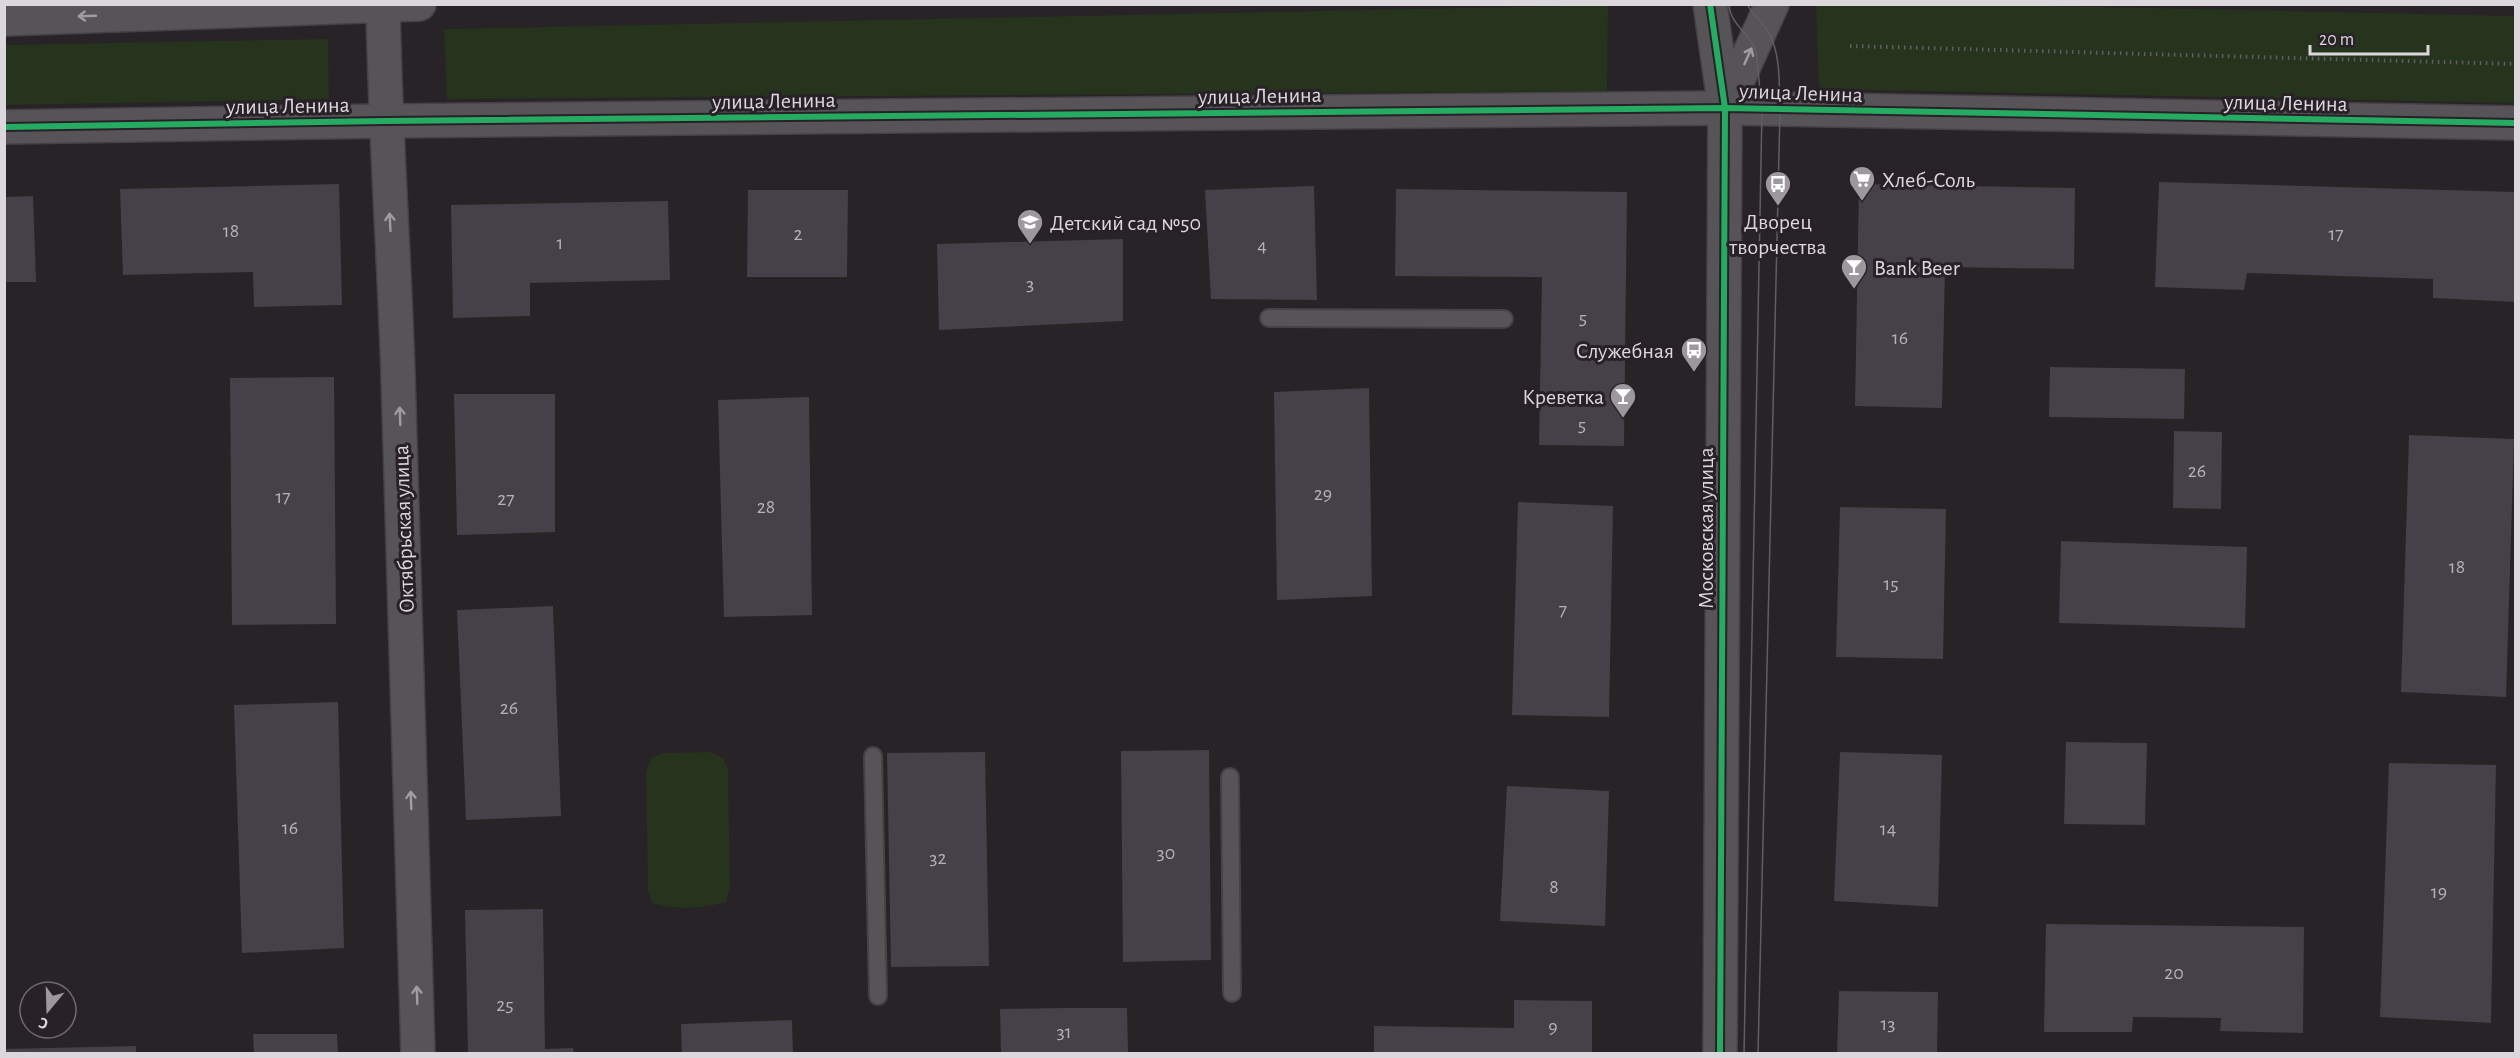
<svg xmlns="http://www.w3.org/2000/svg" width="2520" height="1058" font-family="'Alegreya Sans',sans-serif">
  <style>
    .green { fill: #26331d }
    .building { fill: #464048 }
    .lines { fill: none; stroke-linecap: round; stroke-linejoin: round }
    .service-casing { stroke: #454145; stroke-width: 20 }
    .minor-casing { stroke: #454145; stroke-width: 36 }
    .path { stroke: #615e61; stroke-width: 4; stroke-dasharray: 1.5 4.5; stroke-linecap: butt }
    .service { stroke: #575457; stroke-width: 16 }
    .minor { stroke: #575457; stroke-width: 33 }
    .tram { stroke: #615e61; stroke-width: 1.5 }
    .cycleway-casing { stroke: #292128; stroke-width: 10 }
    .cycleway { stroke: #26ab63; stroke-width: 6 }
    .oneway { stroke: #a09ca0 }
    .labels { text-anchor: middle; stroke-width: 6; stroke-linejoin: round; paint-order: stroke }
    .number-label { font-size: 20px; fill: #b6b1b7 }
    .street-label { font-size: 22px; fill: #dcd7dc; stroke: #292128 }
    .poi-label { font-size: 22px; fill: #dcd7dc; stroke: #292128; text-anchor: start }
  </style>
  <rect width="100%" height="100%" fill="#272327"/>
  <g class="green">
    <polygon points="1608,5 1607,91 447,99 444,29"/>
    <polygon points="1816,5 2005,5 2515,16 2515,103 1819,89"/>
    <polygon points="328,39 329,99 5,105 5,45"/>
    <path d="M710,752L723,758L728,770L730,888L726,902C703,909 675,910 652,903L648,890L646,772L651,758L663,753Z"/>
  </g>
  <g class="building">
    <polygon points="2159,182 2516,192 2516,302 2433,298 2433,279 2247,273 2244,290 2155,287"/>
    <polygon points="339,184 342,305 254,307 253,272 123,275 120,189"/>
    <polygon points="1859,184 2075,188 2074,269 1945,267 1942,408 1855,406"/>
    <polygon points="1314,186 1317,300 1211,299 1205,190"/>
    <polygon points="1396,189 1627,192 1624,446 1539,445 1542,277 1395,276"/>
    <polygon points="748,190 848,190 847,277 747,277"/>
    <polygon points="33,196 36,282 5,282 5,197"/>
    <polygon points="668,201 670,280 530,283 530,316 453,318 451,205"/>
    <polygon points="1123,239 1123,321 939,330 937,244"/>
    <polygon points="2050,367 2185,369 2184,419 2049,417"/>
    <polygon points="334,377 336,624 232,625 230,378"/>
    <polygon points="1369,388 1372,596 1277,600 1274,392"/>
    <polygon points="454,394 555,394 555,532 457,535"/>
    <polygon points="809,397 812,615 724,617 718,400"/>
    <polygon points="2174,431 2222,432 2221,509 2173,508"/>
    <polygon points="2409,435 2514,439 2506,697 2401,692"/>
    <polygon points="1518,502 1613,506 1609,717 1512,715"/>
    <polygon points="1840,507 1946,509 1943,659 1836,657"/>
    <polygon points="2061,541 2247,547 2245,628 2059,623"/>
    <polygon points="553,606 561,816 466,820 457,610"/>
    <polygon points="338,702 344,948 242,953 234,705"/>
    <polygon points="2066,742 2147,743 2145,825 2064,824"/>
    <polygon points="1209,750 1211,960 1123,962 1121,751"/>
    <polygon points="985,752 989,966 891,967 887,753"/>
    <polygon points="1840,752 1942,755 1938,907 1834,901"/>
    <polygon points="2389,763 2496,765 2491,1023 2380,1017"/>
    <polygon points="1507,786 1609,791 1605,926 1500,921"/>
    <polygon points="543,909 545,1049 573,1048 574,1054 468,1054 465,910"/>
    <polygon points="2046,924 2304,927 2303,1033 2220,1031 2221,1018 2133,1017 2132,1032 2044,1032"/>
    <polygon points="1839,991 1938,992 1937,1054 1837,1054"/>
    <polygon points="1514,1000 1592,1001 1592,1054 1374,1054 1374,1026 1514,1028"/>
    <polygon points="1065,1008 1127,1008 1128,1054 1001,1054 1000,1009"/>
    <polygon points="792,1020 793,1054 682,1054 681,1024"/>
    <polygon points="253,1034 337,1034 338,1054 254,1054"/>
    <polygon points="136,1046 136,1054 4,1054 4,1049"/>
  </g>
  <g class="lines">
    <g class="service-casing">
      <g id="service">
        <polyline points="1269,318 1504,319"/>
        <polyline points="873,756 878,996"/>
        <polyline points="1230,777 1232,993"/>
      </g>
    </g>
    <g class="minor-casing">
      <g id="minor">
        <polyline points="1710,4 1725,108 1720,1054"/>
        <path d="M383,5C385,128 394,251 398,374C406,600 412,827 418,1054"/>
        <polyline points="4,19 419,4"/>
        <polyline points="1725,108 1772,4"/>
        <polyline points="4,127 385,121 1725,108 2516,123"/>
      </g>
    </g>
    <polyline class="path" points="1850,46 2516,64"/>
    <use href="#service" class="service"/>
    <use href="#minor" class="minor"/>
    <g class="tram">
      <path d="M1729,4C1730,25 1750,33 1756,51L1762,109L1744,1054"/>
      <path d="M1747,4C1753,16 1765,23 1770,35C1781,57 1779,86 1780,110L1758,1054"/>
    </g>
    <g class="cycleway-casing">
      <g id="cycleway">
        <polyline points="1710,4 1725,108 1720,1054"/>
        <polyline points="4,127 385,121 1725,108 2516,123"/>
      </g>
    </g>
    <use href="#cycleway" class="cycleway"/>
  </g>
  <defs><path id="oneway-shaft" d="M-6 0H5M1.5-3L5.5 0L1.5 3" fill="none" stroke-width="1.6" stroke-linecap="round" stroke-linejoin="round" transform="scale(1.5)"/></defs>
  <g class="oneway">
    <use href="#oneway-shaft" transform="translate(87 16) rotate(178)"/>
    <use href="#oneway-shaft" transform="translate(1748 56) rotate(-66)"/>
    <use href="#oneway-shaft" transform="translate(390 222) rotate(-93)"/>
    <use href="#oneway-shaft" transform="translate(400 416) rotate(-92)"/>
    <use href="#oneway-shaft" transform="translate(411 800) rotate(-92)"/>
    <use href="#oneway-shaft" transform="translate(417 995) rotate(-92)"/>
  </g>
  <defs>
    <g id="supermarket-pin" transform="scale(1.35)"><path d="M0 17L-7.5 6A9.5 9.5 0 1 1 7.5 6Z" fill="#9d989d" stroke="#292128"/><path d="M-6-5.5h2.5l.6 2H6L4.5 2H-2.5L-4.4-4H-6ZM-1.5 3.2a1.3 1.3 0 1 0 .1 0ZM3 3.2a1.3 1.3 0 1 0 .1 0Z" fill="#fff"/></g>
    <g id="bus-pin" transform="scale(1.35)"><path d="M0 17L-7.5 6A9.5 9.5 0 1 1 7.5 6Z" fill="#9d989d" stroke="#292128"/><path d="M-5-6H5V4H4V6H2V4H-2V6H-4V4H-5ZM-3.5-4V0h7V-4ZM-3.5 1.2v1.5H-2V1.2ZM2 1.2v1.5H3.5V1.2Z" fill="#fff"/></g>
    <g id="school-pin" transform="scale(1.35)"><path d="M0 17L-7.5 6A9.5 9.5 0 1 1 7.5 6Z" fill="#9d989d" stroke="#292128"/><path d="M0-5L7-2L0 1L-7-2ZM-4 1L0 2.5L4 1V4Q0 6-4 4Z" fill="#fff"/></g>
    <g id="bar-pin" transform="scale(1.35)"><path d="M0 17L-7.5 6A9.5 9.5 0 1 1 7.5 6Z" fill="#9d989d" stroke="#292128"/><path d="M-6-5H6L.8 .8V4.5H3.5V6h-7V4.5H-.8V.8Z" fill="#fff"/></g>
  </defs>
  <g fill-rule="evenodd">
    <use href="#supermarket-pin" x="1862" y="179"/>
    <use href="#bus-pin" x="1778" y="184"/>
    <use href="#school-pin" x="1030" y="222"/>
    <use href="#bar-pin" x="1854" y="267"/>
    <use href="#bus-pin" x="1694" y="350"/>
    <use href="#bar-pin" x="1623" y="396"/>
  </g>
  <g class="labels">
    <g class="number-label">
      <text x="231" y="237">18</text>
      <text x="798" y="240">2</text>
      <text x="2336" y="240">17</text>
      <text x="560" y="249">1</text>
      <text x="1262" y="252">4</text>
      <text x="1030" y="290">3</text>
      <text x="1583" y="324">5</text>
      <text x="1900" y="344">16</text>
      <text x="1582" y="431">5</text>
      <text x="2197" y="477">26</text>
      <text x="1323" y="500">29</text>
      <text x="283" y="503">17</text>
      <text x="506" y="505">27</text>
      <text x="766" y="513">28</text>
      <text x="2457" y="573">18</text>
      <text x="1891" y="590">15</text>
      <text x="1563" y="616">7</text>
      <text x="509" y="714">26</text>
      <text x="290" y="834">16</text>
      <text x="1888" y="835">14</text>
      <text x="1166" y="859">30</text>
      <text x="938" y="864">32</text>
      <text x="1554" y="893">8</text>
      <text x="2439" y="898">19</text>
      <text x="2174" y="979">20</text>
      <text x="505" y="1011">25</text>
      <text x="1888" y="1030">13</text>
      <text x="1553" y="1033">9</text>
      <text x="1064" y="1038">31</text>
    </g>
    <g class="street-label">
      <text transform="translate(1801 92) rotate(2)" y="8">улица Ленина</text>
      <text transform="translate(1260 95) rotate(-1)" y="8">улица Ленина</text>
      <text transform="translate(774 100) rotate(-1)" y="8">улица Ленина</text>
      <text transform="translate(2286 102) rotate(1)" y="8">улица Ленина</text>
      <text transform="translate(288 105) rotate(-1)" y="8">улица Ленина</text>
      <text transform="translate(1705 528) rotate(-90)" y="8">Московская улица</text>
      <text transform="translate(403 529) rotate(-92)" y="8">Октябрьская улица</text>
    </g>
    <g class="poi-label">
      <text x="1882" y="187">Хлеб-Соль</text>
      <text x="1778" y="229" text-anchor="middle">Дворец<tspan x="1778" dy="25">творчества</tspan></text>
      <text x="1050" y="230">Детский сад №50</text>
      <text x="1874" y="275">Bank Beer</text>
      <text x="1674" y="358" text-anchor="end">Служебная</text>
      <text x="1604" y="404" text-anchor="end">Креветка</text>
    </g>
  </g>
  <rect width="2520" height="1058" fill="none" stroke="#dcd7dc" stroke-width="12"/>
  <g transform="translate(48 1010) rotate(199)"><circle r="28" fill="#292128" stroke="#716a70" stroke-width="1.5"/>
  <path d="M0-4.5L10 22L0 15L-10 22Z" fill="#9d989d"/>
  <text y="-9" font-size="16" font-weight="bold" text-anchor="middle" fill="#dcd7dc">С</text>
  </g>
  <path d="M2310 45v9h118v-9" fill="none" stroke="#dcd7dc" stroke-width="3"/>
  <text x="2319" y="45" font-size="18" fill="#dcd7dc" stroke="#292128" stroke-width="4.5" paint-order="stroke">20 m</text>
</svg>
